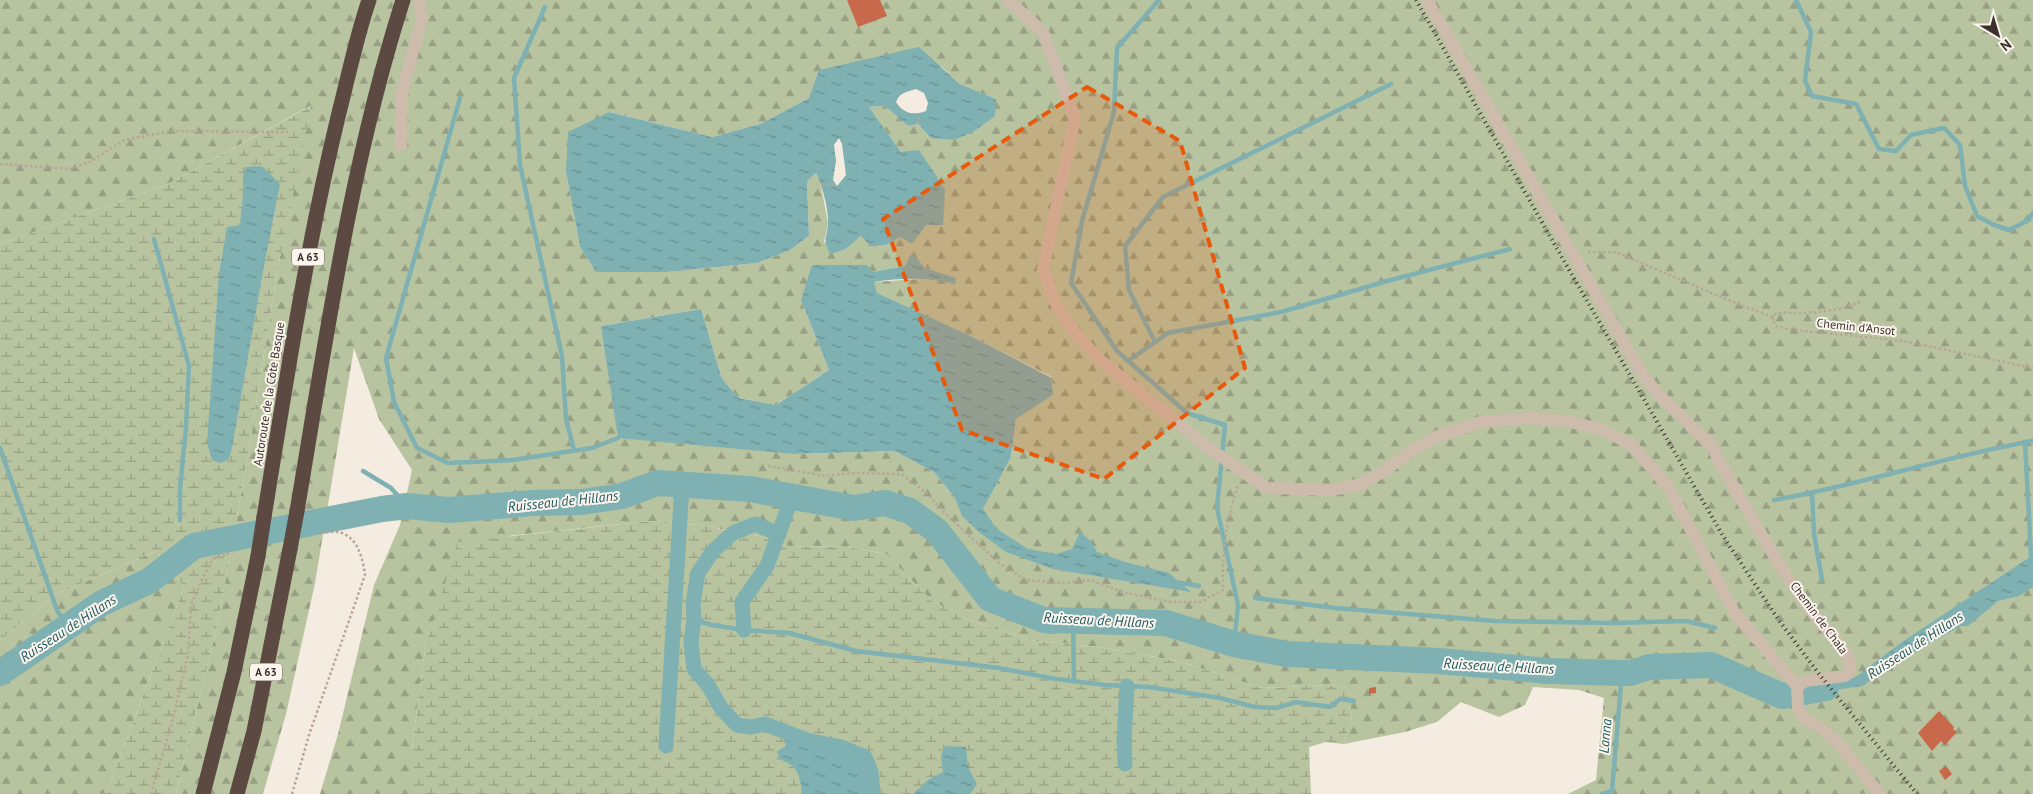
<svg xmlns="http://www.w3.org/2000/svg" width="2033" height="794" font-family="'PT Sans',sans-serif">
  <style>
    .forest { fill: url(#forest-firs); fill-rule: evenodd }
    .wetland { fill: url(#wetland-marsh) }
    .water { fill: url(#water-ripples); fill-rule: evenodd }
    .pier { fill: #f4ebe1 }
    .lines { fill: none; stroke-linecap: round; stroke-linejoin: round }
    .stream { stroke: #7fb0b2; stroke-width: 4.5 }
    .canal { stroke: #7fb0b2; stroke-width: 15 }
    .river { stroke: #7fb0b2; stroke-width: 26 }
    .building { fill: #c8694b }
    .path { stroke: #b9a596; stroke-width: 2.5; stroke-dasharray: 2.5 2.5; stroke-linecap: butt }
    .minor { stroke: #cdbbac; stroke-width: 12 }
    .highway { stroke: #5c4a42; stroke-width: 15 }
    .rail { stroke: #3b302b; stroke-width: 4; stroke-dasharray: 1 4; stroke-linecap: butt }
    .highway-bridge { stroke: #5c4a42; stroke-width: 15 }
    .marked { fill: #e8590c; fill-opacity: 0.2; stroke: #e8590c; stroke-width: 4; stroke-dasharray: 10 6; stroke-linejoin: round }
    .labels { text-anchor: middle; stroke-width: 4; stroke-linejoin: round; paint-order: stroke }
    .shield { fill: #fbf5ee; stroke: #756b66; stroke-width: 1 }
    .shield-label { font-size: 11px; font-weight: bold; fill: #3b302b }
    .street-label { font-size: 12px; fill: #3b302b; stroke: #fbf5ee }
    .water-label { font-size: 14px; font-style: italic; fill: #1f5a5e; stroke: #fbf5ee }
  </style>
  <defs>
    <pattern id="forest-firs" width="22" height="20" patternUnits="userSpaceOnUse" patternTransform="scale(1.25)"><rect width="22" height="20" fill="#b8c4a0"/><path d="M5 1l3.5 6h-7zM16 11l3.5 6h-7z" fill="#97a083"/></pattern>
    <pattern id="wetland-marsh" width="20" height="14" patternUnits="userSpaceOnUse" patternTransform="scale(1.25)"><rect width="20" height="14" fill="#b8c4a0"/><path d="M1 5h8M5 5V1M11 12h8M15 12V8" fill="none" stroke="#97a083"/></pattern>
    <pattern id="water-ripples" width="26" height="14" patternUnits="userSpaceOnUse" patternTransform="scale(1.25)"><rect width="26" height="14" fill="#7fb0b2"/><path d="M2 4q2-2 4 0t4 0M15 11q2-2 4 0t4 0" fill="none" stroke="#699091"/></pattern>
  </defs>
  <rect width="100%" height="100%" fill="#f4ebe1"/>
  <g class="forest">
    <path d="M0,0H2033V794H1568L1596,780L1604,698L1579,690L1533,687L1525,705L1499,717L1461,702L1437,722L1405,732L1344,744L1352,716L1347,687L1327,685L1262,688L1178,661L1098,647L1028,640L969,620L932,601L886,554L847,547L788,546L759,536L700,525L650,521L508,536L426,643L412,748V794H320L338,734L374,585L400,525L412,470L379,419L354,348L315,583L286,714L263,794H176L217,626L248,456L277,272L310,106L166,185L0,244ZM941,66L960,84L996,99L931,138L918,124L908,126L885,106L869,107L901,152V237L886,245L861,236L846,249L824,242L828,223L820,181L816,173L807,181L809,236L790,250L757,263L667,272H596L580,247L566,172L609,112L712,137L760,124L809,98ZM910,255L925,268L955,278V283L934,278L874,282L876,293L971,336L1052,377L1053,395L1016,418L1011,457L980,514L955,498L934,472L894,451L795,454L601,326L701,309L722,379L739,398L776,405L829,370L801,300L873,272L905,266Z"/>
    <polygon points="156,551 184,587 106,794 0,794 0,641 55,595"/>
  </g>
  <g class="wetland">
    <polygon points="311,106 277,272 248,456 217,626 176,794 106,794 184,587 156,551 55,595 0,641 0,244 166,185"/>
    <polygon points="650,521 700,525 759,536 788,546 847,547 886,554 932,601 969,620 1028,640 1098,647 1178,661 1262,688 1327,685 1348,687 1352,716 1344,744 1326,742 1309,747 1311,794 412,794 412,748 426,643 458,542"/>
  </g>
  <g class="water">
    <path d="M919,47L960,84L996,99L995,116L973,132L954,140L931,138L918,124L908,126L885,106L869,107L901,152L919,150L945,189L943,225H926L912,244L901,237L886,245L870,246L861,236L846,249L830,254C822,237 827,239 828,223C829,211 822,184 816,173L807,181L809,236L790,250L757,263L667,272H596L580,247L566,172L568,132L609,112L712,137L760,124L809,98L819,70ZM916,89L924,93L928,103L926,111C913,116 903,113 896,102C900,92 907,92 916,89ZM839,138L842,144L846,175L837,186L833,180L836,161L834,145Z"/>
    <polygon points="257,166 263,167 280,184 263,271 232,448 229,459 220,463 212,460 207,443 219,274 227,227 240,225 243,195 243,176 246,167"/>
    <path d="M910,255H914L925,268L956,278L955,284C928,277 903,278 874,282L877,293L971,336L1052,378L1053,395L1016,419L1011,457L983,509L997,529L1028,549L1056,554L1072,549L1080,532L1091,541L1097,552L1125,562L1169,573L1191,592L1053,569L1006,552L980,533L962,516L955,498L934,472L894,451L795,454L618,438L601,326L701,309L722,379L739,398L776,405L829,370L801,300L812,265H867L873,272L905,266Z"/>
    <polygon points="2033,555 2033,587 2019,596 1998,601 1968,626 1961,626 1893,664 1863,686 1791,696 1790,691 1848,680 1857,676 1902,642"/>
    <path d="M781,731C809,741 838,745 865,757L871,772L873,794H802C800,774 798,766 779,759L777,751L786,746Z"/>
    <polygon points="945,746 966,747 968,767 977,784 970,794 913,794 928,780 943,772 941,756"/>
  </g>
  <polygon class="pier" points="1830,681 1839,691 1827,693 1818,682"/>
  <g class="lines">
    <g class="stream">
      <polyline points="1159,0 1117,48 1114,112 1082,221 1071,283 1117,351 1187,413 1225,425 1217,508 1238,605 1234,644"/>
      <polyline points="1796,0 1811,32 1805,81 1812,96 1856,104 1879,149 1896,151 1911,135 1944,128 1960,145 1965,186 1977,216 1994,225 2009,230 2027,221 2033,213"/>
      <polyline points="545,7 514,78 520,165 562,356 566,419 574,450"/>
      <polyline points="460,98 386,358 394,402 417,448 448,463 513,460 592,448 618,438"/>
      <polyline points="154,239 189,366 186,428 180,488 180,520"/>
      <polyline points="1155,342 1129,290 1125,246 1163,197 1391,84"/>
      <polyline points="1128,361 1168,333 1281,312 1387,281 1510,249"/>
      <polyline points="2025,442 2031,556 2033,558"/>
      <polyline points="0,448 57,610 67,626"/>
      <polyline points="363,471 391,488 407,506"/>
      <polyline points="1812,493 1814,533 1822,580"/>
      <path d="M1774,500C1861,485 1946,456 2033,441"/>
      <polyline points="1175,582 1199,586"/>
      <polyline points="1255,598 1335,608 1495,621 1614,623 1686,621 1715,628"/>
      <polyline points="694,620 712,625 744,630 789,633 856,651 999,668 1056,679 1106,685 1149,687 1220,698 1255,707 1276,708 1296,702 1330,707 1340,699 1354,701"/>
      <polyline points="1073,621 1074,681"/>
      <polyline points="0,665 3,670"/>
      <polyline points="1602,794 1612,791 1622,673"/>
    </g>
    <g class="canal">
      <polyline points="779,534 755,524 733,533 713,551 698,573 693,603 694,620 691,642 694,669 708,685 721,708 737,725 751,727 765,724 807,740 841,747 865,757 871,772 873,794"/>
      <polyline points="744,630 742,602 767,566 792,497"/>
      <polyline points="666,746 682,485"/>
      <polyline points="1125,764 1124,740 1127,686"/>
    </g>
    <polyline class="river" points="0,673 102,603 149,581 194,546 382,509 407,506 449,510 533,503 582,502 622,496 657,483 750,489 854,508 885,503 910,511 937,531 990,599 1044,620 1166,623 1234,644 1287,654 1439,661 1549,671 1622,673 1631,673 1649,667 1711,665 1782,696 1826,688"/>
  </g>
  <g class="building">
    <polygon points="847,0 880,0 887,16 858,27"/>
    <polygon points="1376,687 1376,693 1369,694 1369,688"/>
    <polygon points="1939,711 1954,727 1953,729 1957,732 1945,745 1941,741 1932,751 1918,733"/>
    <polygon points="1946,766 1952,774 1945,780 1939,771"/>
  </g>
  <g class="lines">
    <g class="path">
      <polyline points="918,124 919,114"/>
      <polyline points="0,164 71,169 92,161 124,140 172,131 288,132"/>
      <polyline points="821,185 834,184"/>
      <polyline points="1588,252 1609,252 1618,253 1728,300 1773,317"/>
      <path d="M1860,302C1842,310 1821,312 1801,313C1792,314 1782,310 1774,315L1772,320L1776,326L1787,329L1903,341L2033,368"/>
      <path d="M768,466L825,476L851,473L901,474L925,492L948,516L999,563L1026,580L1062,583L1090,580L1122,592L1170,602H1201L1223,590C1222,551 1226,523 1238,485"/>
      <polyline points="151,794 171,726 188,654 191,605 203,577 213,559 233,552"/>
      <path d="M292,794L309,735L365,575C363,559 358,537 339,532C333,531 325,533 318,533"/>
    </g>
    <g class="minor">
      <polyline points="1008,0 1043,32 1075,118 1043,270 1058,308 1075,333 1101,361 1209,448 1266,488 1332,490 1362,484 1384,471 1413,450 1438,436 1481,422 1531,418 1566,421 1601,429 1632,445 1669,488 1734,612 1797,686"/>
      <path d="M1427,0L1642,374L1659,395L1713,447L1718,459C1749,512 1778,568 1815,616C1826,630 1856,655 1849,673L1845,676L1806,681L1797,686L1798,707L1803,717L1822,729L1840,745L1880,794"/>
      <polyline points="401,145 402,92 422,18 419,0"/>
    </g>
    <g class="highway">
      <path d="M297,511C326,340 350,166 403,0"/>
      <path d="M264,517C286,383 306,249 338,117C348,78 356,38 369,0"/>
      <polyline points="203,794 234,672 258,556"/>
      <polyline points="237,794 254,731 290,549"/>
    </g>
    <polyline class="rail" points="1416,0 1564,261 1723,536 1780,622 1819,674 1917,794"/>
    <g class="highway-bridge">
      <polyline points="290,549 297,511"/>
      <polyline points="258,556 264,517"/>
    </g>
  </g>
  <path class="marked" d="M1087,87L1180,141L1245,368L1104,479L962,430L883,219Z"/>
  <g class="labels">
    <g class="shield">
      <rect x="292" y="248.5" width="32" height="17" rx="4"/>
      <rect x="250" y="663.5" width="32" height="17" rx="4"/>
    </g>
    <g class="shield-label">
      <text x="308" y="261">A 63</text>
      <text x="266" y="676">A 63</text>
    </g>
    <g class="street-label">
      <text transform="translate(1856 327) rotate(6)" y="4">Chemin d'Ansot</text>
      <text transform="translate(269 394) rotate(-81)" y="4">Autoroute de la Côte Basque</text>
      <text transform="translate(1819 618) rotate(53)" y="4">Chemin de Chala</text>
    </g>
    <g class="water-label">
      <text transform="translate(563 501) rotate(-6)" y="5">Ruisseau de Hillans</text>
      <text transform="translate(1099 620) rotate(3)" y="5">Ruisseau de Hillans</text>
      <text transform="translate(68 628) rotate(-33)" y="5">Ruisseau de Hillans</text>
      <text transform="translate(1915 645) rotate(-33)" y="5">Ruisseau de Hillans</text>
      <text transform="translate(1499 666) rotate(3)" y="5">Ruisseau de Hillans</text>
      <text transform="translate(1605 736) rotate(-85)" y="5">Lanna</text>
    </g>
  </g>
  <g transform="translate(1998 35) rotate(142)" stroke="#fbf5ee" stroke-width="4" paint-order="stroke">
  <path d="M0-4L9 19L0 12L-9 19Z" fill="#3b302b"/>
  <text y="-8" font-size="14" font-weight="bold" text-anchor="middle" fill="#3b302b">N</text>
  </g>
</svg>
